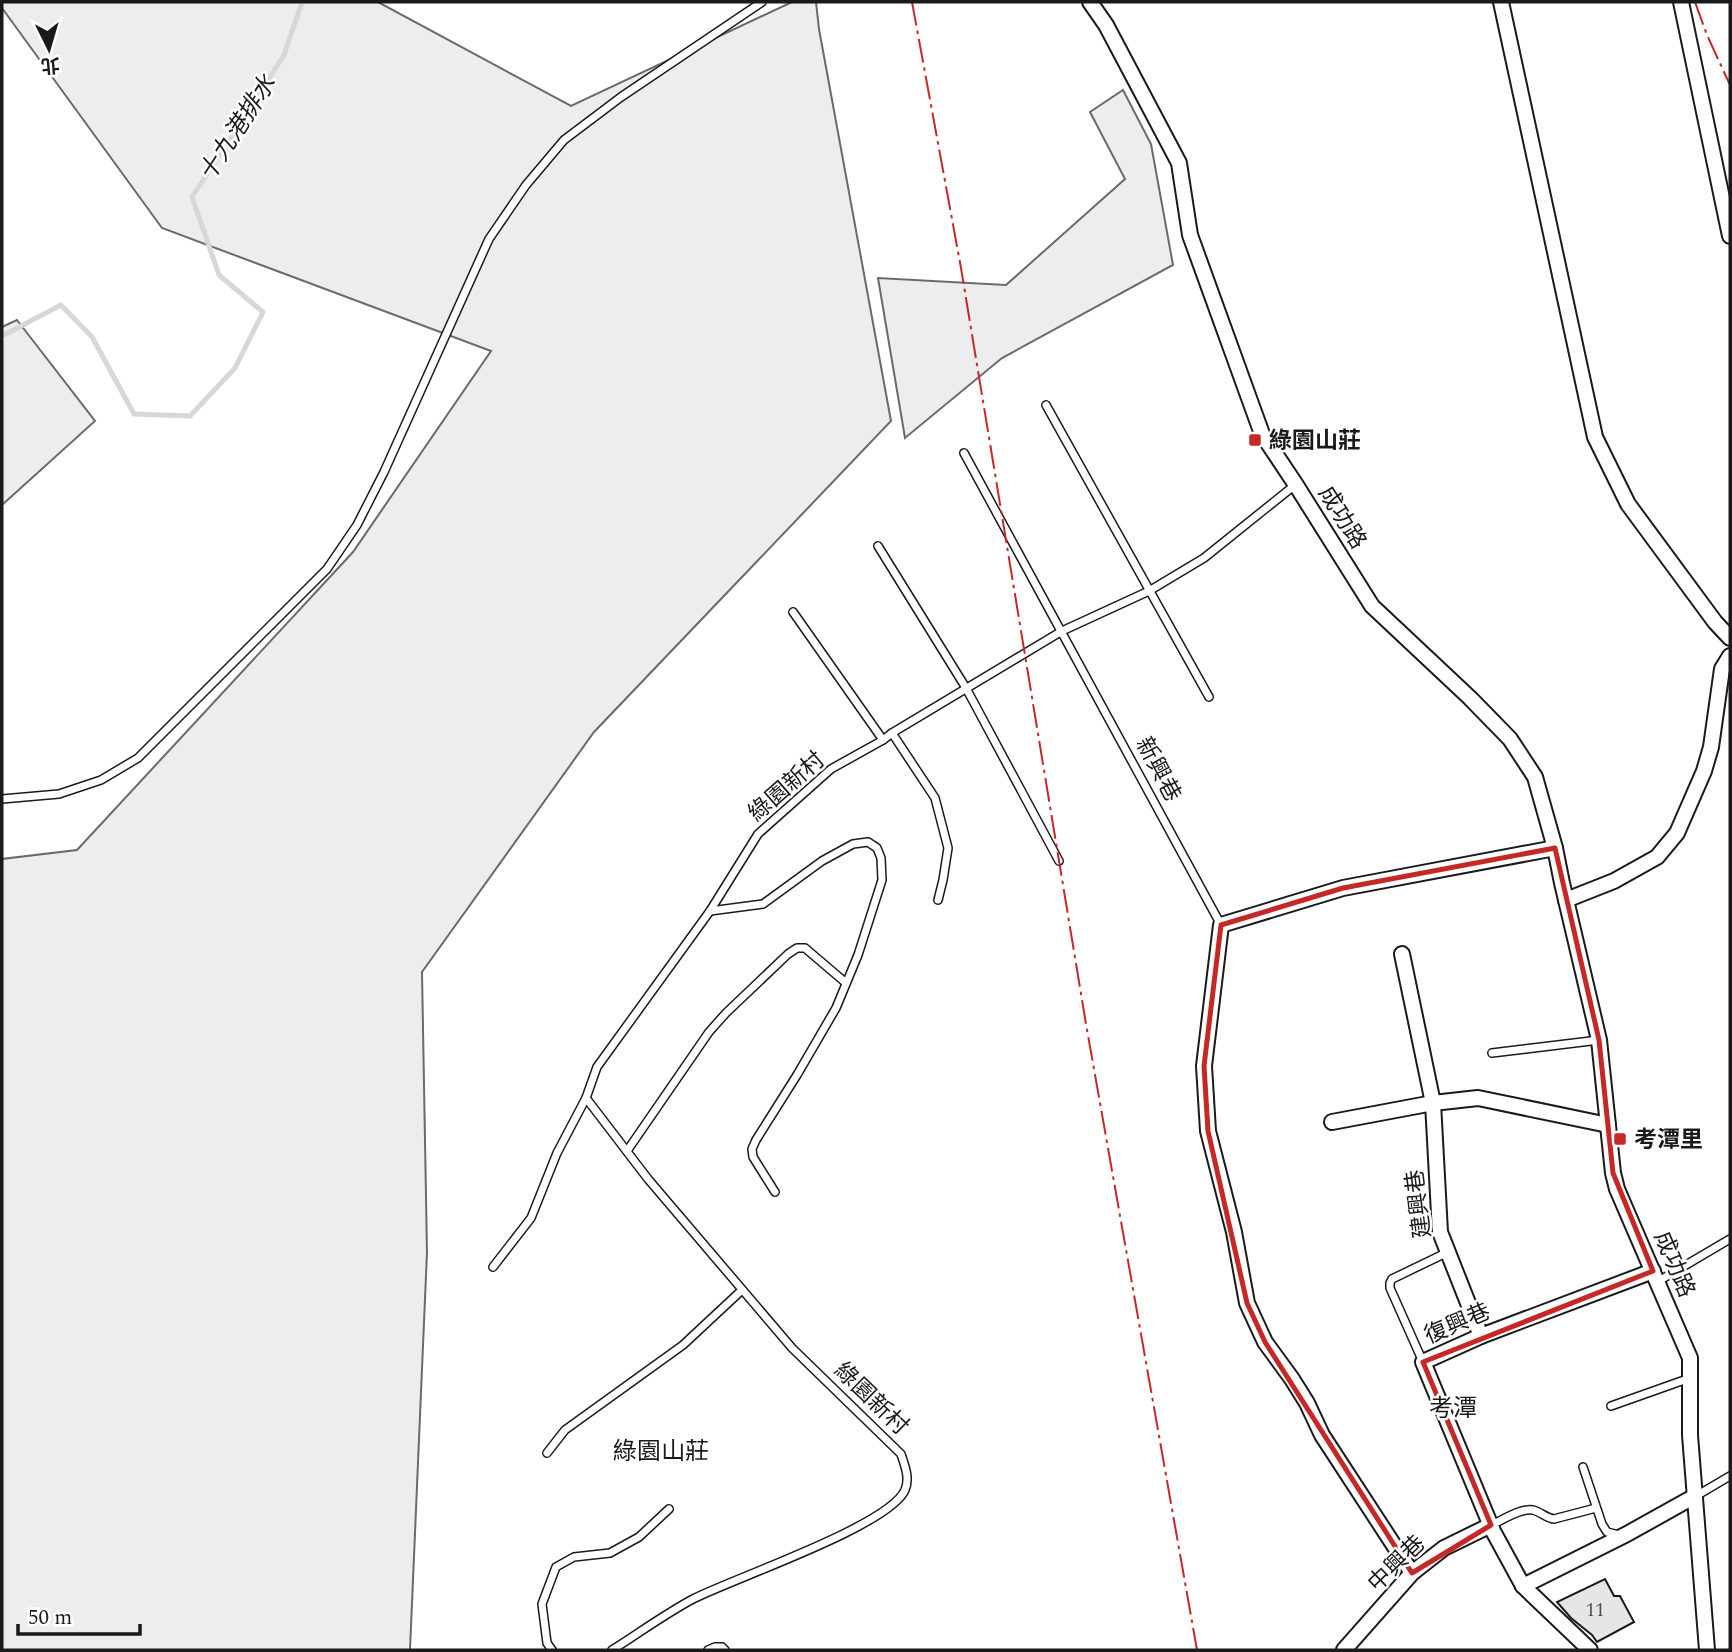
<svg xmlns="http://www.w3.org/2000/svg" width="1732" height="1652" font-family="Spectral,'Noto Sans TC',serif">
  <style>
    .built { fill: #ededed; stroke: #6a6a6a; stroke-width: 2 }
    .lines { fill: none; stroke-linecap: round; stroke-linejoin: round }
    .stream { stroke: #d7d7d7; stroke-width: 5 }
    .building { fill: #e6e6e6; stroke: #1a1a1a; stroke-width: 2 }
    .lane-casing { stroke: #1a1a1a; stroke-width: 10 }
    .street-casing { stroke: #1a1a1a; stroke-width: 18 }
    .lane { stroke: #fff; stroke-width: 7 }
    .street { stroke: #fff; stroke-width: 14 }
    .power { stroke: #c62828; stroke-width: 2; stroke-dasharray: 24 5 3.5 5; stroke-linecap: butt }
    .marked { fill: none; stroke: #c62828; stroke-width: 5; stroke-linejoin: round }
    .poi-dot { fill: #c62828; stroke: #fff; stroke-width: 2.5 }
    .labels { text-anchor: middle; stroke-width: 5; stroke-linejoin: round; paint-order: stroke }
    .number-label { font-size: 19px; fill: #4d4d4d }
    .poi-label { font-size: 23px; font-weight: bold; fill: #1a1a1a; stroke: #fff; text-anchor: start }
    .street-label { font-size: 23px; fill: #1a1a1a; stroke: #fff }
    .water-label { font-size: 24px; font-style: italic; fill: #1a1a1a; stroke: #fff }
    .neighbourhood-label { font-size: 24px; fill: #1a1a1a; stroke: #fff }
  </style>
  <rect width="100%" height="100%" fill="#fff"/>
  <g class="built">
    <polygon points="2,2 378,2 571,106 792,2 816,2 819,29 891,421 594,732 422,972 427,1252 410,1650 2,1650 2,859 77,850 353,552 491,351 162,228 2,8"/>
    <polygon points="1123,90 1151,144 1173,265 1002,358 905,438 878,278 1006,285 1125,179 1090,112"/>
    <polygon points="17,320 95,421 2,505 2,327"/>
  </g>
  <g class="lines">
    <polyline class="stream" points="2,336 61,305 92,337 134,414 190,416 235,368 263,312 219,275 192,197 284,55 302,2"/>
  </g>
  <polygon class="building" points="1605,1579 1614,1596 1620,1596 1634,1622 1597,1642 1592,1635 1571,1618 1557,1602"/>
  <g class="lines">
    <g class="lane-casing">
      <g id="lane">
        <polyline points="1046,405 1209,697"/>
        <polyline points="964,453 1221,925"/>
        <polyline points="878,546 966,688 1059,861"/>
        <polyline points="793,612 883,740"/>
        <polyline points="892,733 935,798 948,848 943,880 938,900"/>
        <polyline points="2,799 59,794 101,780 138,758 327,569 357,525 384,472 489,239 526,185 564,140 621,97 762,2"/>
        <polyline points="710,911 763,904 822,861 853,844 868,842 877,848 881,858 882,880 858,955 836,1008 797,1075 756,1140 752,1149 753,1157 775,1192"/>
        <polyline points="1492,1053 1599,1040"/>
        <path d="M586,1098L648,1179L792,1348L901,1454C905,1466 910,1478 905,1490C889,1526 734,1578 693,1599C665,1614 639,1633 612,1650"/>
        <polyline points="627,1151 709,1032 726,1013 788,954 797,948 805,948 846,983"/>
        <polyline points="493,1267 531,1218 557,1153 586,1098 597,1067 710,911 758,834 831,769 883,740 892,733 1062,631 1149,591 1204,558 1295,485"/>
        <polyline points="1657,1282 1730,1239"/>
        <polyline points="1423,1362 1390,1288 1390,1283 1392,1279 1448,1252"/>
        <polyline points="1611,1406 1690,1378"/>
        <polyline points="547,1453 565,1430 683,1345 742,1290"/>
        <polyline points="1583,1467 1602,1524 1607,1532 1619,1535"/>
        <polyline points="1696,1496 1730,1476"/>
        <path d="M1491,1525C1503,1520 1520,1508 1533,1510C1541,1512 1546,1518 1554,1519L1596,1508"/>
        <polyline points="552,1650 547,1643 542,1604 556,1567 574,1557 610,1553 639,1537 669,1509"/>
        <polyline points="708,1650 715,1647 722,1647 725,1650"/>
      </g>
    </g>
    <g class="street-casing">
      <g id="street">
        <polyline points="1090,2 1106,25 1179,163 1190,235 1262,434 1296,485 1372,606 1470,698 1510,739 1535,777 1555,848 1562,883 1599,1040 1613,1173 1617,1189 1690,1358 1690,1435 1707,1650"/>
        <polyline points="1501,2 1595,437 1628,504 1715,622 1730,638"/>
        <polyline points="1681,2 1730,236"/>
        <polyline points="1566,900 1614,881 1657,857 1677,833 1704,771 1711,747 1722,669 1730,656"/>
        <polyline points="1402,954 1433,1103 1440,1232 1481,1336"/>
        <polyline points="1332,1122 1433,1103 1478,1098 1608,1125"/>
        <polyline points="1412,1573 1322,1435 1307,1403 1292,1379 1265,1342 1247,1303 1234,1232 1208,1131 1204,1066 1221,925 1343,888 1555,848"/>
        <polyline points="1523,1586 1627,1534 1695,1496"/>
        <polyline points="1344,1650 1412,1573 1444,1548 1491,1525"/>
        <polyline points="1590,1650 1523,1586 1493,1531 1423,1362 1481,1336 1653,1271"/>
      </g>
    </g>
    <use href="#lane" class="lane"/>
    <use href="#street" class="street"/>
    <g class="power">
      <polyline points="912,2 961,268 1086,1024 1197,1650"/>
      <polyline points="1695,2 1707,35 1730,85"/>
    </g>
  </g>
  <path class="marked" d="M1555,848L1599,1040L1613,1173L1653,1271L1423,1362L1491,1525L1412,1573L1265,1342L1247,1303L1208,1131L1204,1066L1221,925L1343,888Z"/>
  <g class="poi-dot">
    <rect x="1248" y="433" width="14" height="14" rx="3.5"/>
    <rect x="1613" y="1132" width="14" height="14" rx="3.5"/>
  </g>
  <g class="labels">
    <g class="number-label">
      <text x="1595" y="1616">11</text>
    </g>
    <g class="poi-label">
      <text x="1269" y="448">綠園山莊</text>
      <text x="1634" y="1147">考潭里</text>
    </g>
    <g class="street-label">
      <text transform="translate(1343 517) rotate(58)" y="8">成功路</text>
      <text transform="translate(1159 769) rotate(62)" y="8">新興巷</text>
      <text transform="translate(786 786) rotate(-41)" y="8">綠園新村</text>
      <text transform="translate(1418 1204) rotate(-97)" y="8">建興巷</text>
      <text transform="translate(1675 1264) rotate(67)" y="8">成功路</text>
      <text transform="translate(1457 1323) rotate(-23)" y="8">復興巷</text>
      <text transform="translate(872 1398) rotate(44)" y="8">綠園新村</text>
      <text transform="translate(1396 1563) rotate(-44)" y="8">中興巷</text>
    </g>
    <g class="water-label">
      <text transform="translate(237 128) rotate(-57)" y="8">十九港排水</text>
    </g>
    <g class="neighbourhood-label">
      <text x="1453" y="1416">考潭</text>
      <text x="661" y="1459">綠園山莊</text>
    </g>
  </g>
  <rect width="1732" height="1652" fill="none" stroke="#1a1a1a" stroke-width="7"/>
  <g transform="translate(49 49) rotate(175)" stroke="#ffffff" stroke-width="5" paint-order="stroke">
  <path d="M0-5L12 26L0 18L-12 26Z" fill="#1a1a1a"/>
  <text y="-10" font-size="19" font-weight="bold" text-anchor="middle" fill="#1a1a1a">北</text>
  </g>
  <path d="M18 1624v10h122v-10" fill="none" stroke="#1a1a1a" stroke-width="3.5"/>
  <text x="28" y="1624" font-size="21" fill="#1a1a1a" stroke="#ffffff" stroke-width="5" paint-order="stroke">50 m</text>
</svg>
